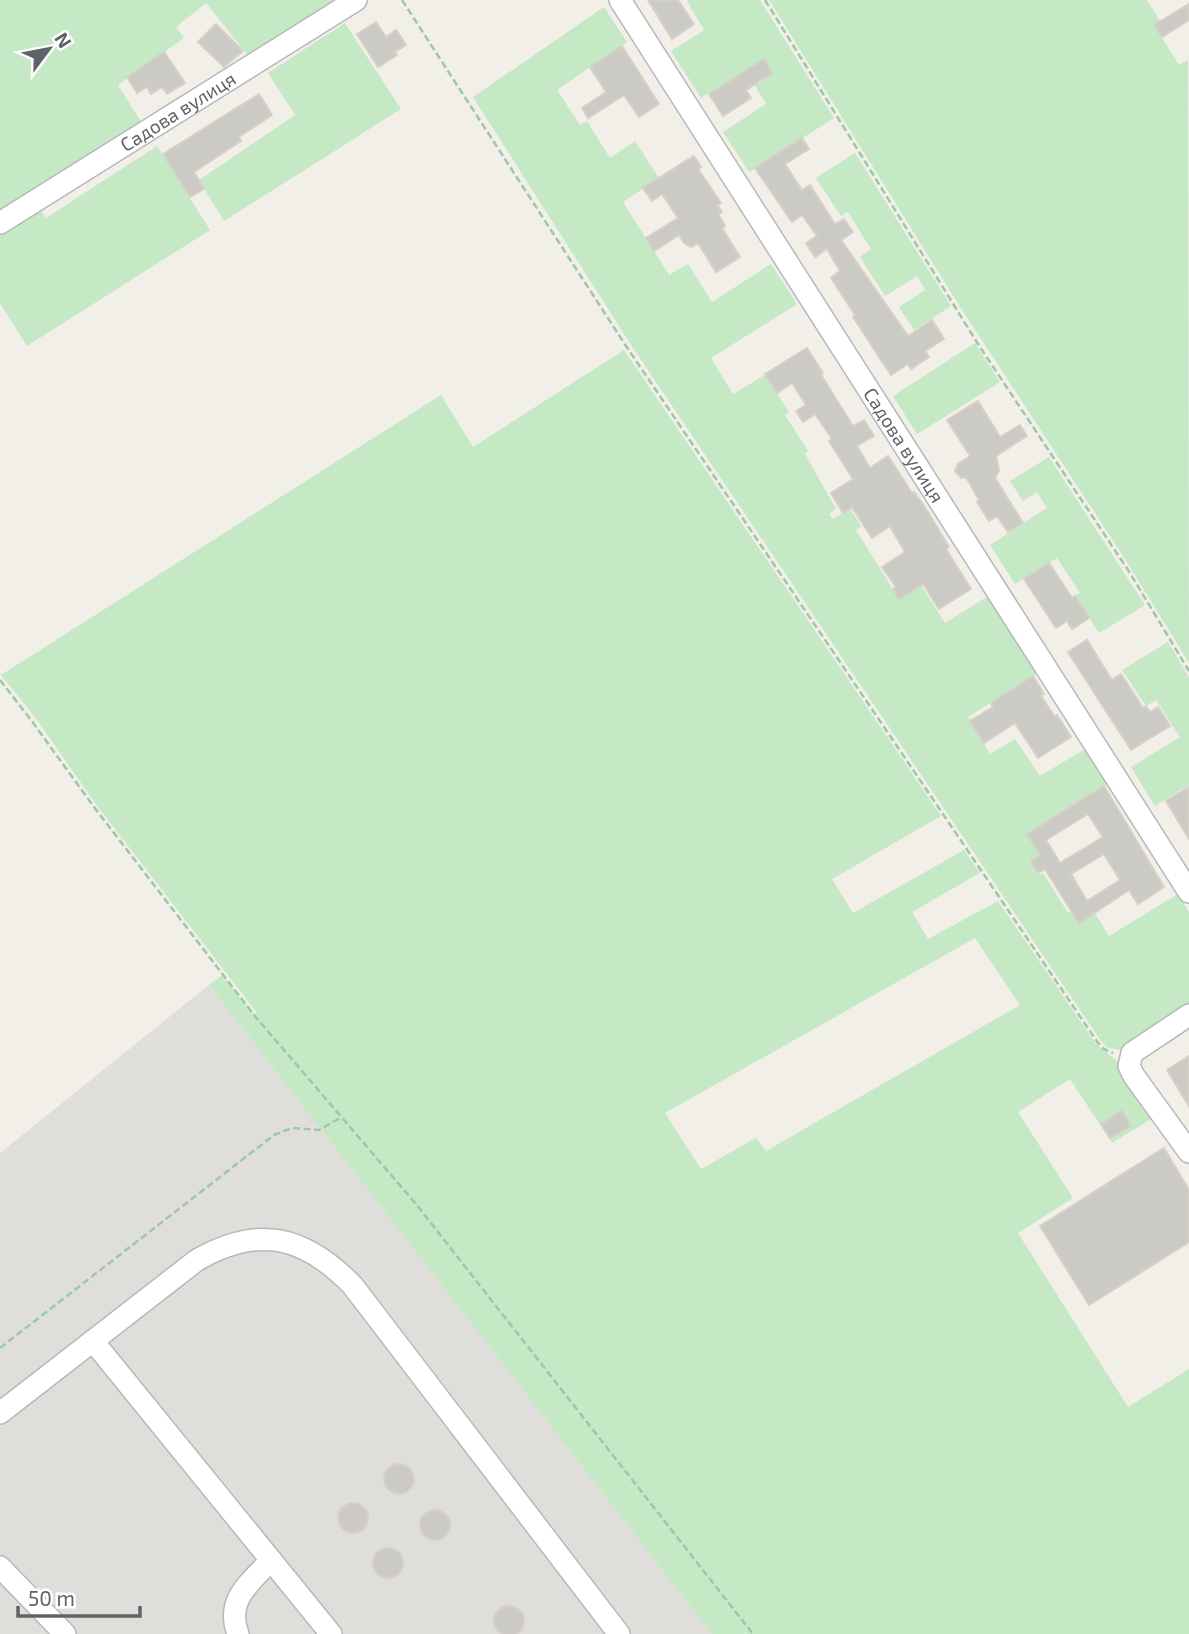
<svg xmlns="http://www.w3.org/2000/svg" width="1189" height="1634" font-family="'Exo 2',sans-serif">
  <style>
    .industrial { fill: #e0deda }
    .green { fill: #c5e8c5; fill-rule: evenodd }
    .building { fill: #cccac5; stroke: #d6d1c6; stroke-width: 2; fill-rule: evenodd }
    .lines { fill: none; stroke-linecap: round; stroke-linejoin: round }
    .minor-casing { stroke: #b5b8bc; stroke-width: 24 }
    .path { stroke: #9cc7a9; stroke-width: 2.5; stroke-dasharray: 7 3.5; stroke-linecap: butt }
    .minor { stroke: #fff; stroke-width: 21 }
    .labels { text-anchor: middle; stroke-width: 5; stroke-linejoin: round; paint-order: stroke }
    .street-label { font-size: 19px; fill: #5f6368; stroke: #fff }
  </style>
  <rect width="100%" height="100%" fill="#f1efe8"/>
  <polygon class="industrial" points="209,985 712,1634 0,1634 0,1153"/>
  <g class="green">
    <polygon points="0,0 344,0 250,58 206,3 176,27 184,38 118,85 143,125 0,215"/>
    <polygon points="689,0 760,0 834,118 749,172 723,132 766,104 754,84 772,73 763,59 701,98 671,51 704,30 687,1"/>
    <polygon points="769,0 1147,0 1160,21 1154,25 1179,65 1188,60 1189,663 1125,559 957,302"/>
    <polygon points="604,7 627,42 557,90 580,125 587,121 610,158 635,141 659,178 623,202 669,275 688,264 712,302 771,264 797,304 711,358 733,394 765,375 789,412 785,415 808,451 805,454 836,509 829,514 833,519 850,508 861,526 856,530 899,599 921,585 945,623 987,597 1037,674 968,717 990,754 1015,739 1040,776 1085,749 1107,784 1027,834 1040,856 1032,862 1040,875 1043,873 1068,913 1072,911 1079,922 1095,913 1109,936 1178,894 1189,912 1189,1008 1123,1050 1108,1048 1101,1041 635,351 473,97"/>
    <polygon points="345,23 401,109 224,221 199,180 295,115 268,73"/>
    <polygon points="157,146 210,230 27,346 0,303 0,234 39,208 46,218"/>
    <polygon points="855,153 951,306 914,330 899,307 925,290 917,276 885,296 860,257 871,249 848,212 841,216 816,178"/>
    <polygon points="975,343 1000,382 917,434 893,396"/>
    <path d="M624,350L941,816L832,879L853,913L964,850L980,873L912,912L928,939L998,901L1096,1044L1116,1060L1156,1116L1112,1143L1070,1079L1018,1112L1073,1198L1018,1233L1128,1407L1189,1369V1634H712L209,985L222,975L254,1014L257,1013L95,803L35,717L1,675L441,395L473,447ZM975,938L1020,1005L766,1151L756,1138L701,1169L665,1113Z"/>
    <polygon points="1049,457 1145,605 1099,633 1075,596 1080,593 1057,558 1015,584 990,545 1047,508 1037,492 1023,501 1010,481"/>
    <polygon points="1168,642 1189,677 1189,785 1155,806 1131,767 1180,737 1156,700 1146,706 1122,670"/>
  </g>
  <g class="building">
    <polygon points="648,0 678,0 694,24 672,39"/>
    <polygon points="1189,4 1189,20 1162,37 1154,25"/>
    <polygon points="376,22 386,37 396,30 406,45 395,52 397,55 378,67 357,34"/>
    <polygon points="216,24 243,51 224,67 198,42"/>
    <polygon points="622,46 659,104 639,117 624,95 588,118 582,108 606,92 590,67"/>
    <polygon points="164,52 185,83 167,94 162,87 151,94 147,87 137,93 127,77"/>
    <polygon points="764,59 772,73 746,90 751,98 723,116 709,94"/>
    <polygon points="259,94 272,115 239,137 241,141 194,172 204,189 190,197 163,154"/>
    <polygon points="802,138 809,149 785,164 802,190 810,185 835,224 844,219 853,232 841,240 908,336 932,320 944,339 925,351 929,357 911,369 908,364 891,375 853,317 855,315 831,278 840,271 827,249 815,257 806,243 817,236 802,215 792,222 755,168"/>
    <polygon points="694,156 701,167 698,169 721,203 717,205 722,212 718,214 725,226 722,228 740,257 716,272 698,243 691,247 684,243 679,235 654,251 646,238 678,218 662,194 652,201 643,188"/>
    <polygon points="807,348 823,373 821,375 853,426 864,420 874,436 857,446 870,468 888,456 912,493 914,492 928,512 949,547 946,549 971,589 939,609 923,584 899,599 893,589 896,587 882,567 905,552 890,526 872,538 852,507 843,513 831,493 853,479 829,441 832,439 815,414 803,422 796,411 806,405 792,383 777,393 765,374"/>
    <polygon points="978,401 1000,437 1020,425 1027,436 996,456 999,470 995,478 1023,523 1008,532 997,516 989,521 977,502 979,500 966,477 961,478 955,471 958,464 970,456 947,420"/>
    <polygon points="1049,563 1072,598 1075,596 1089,618 1072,629 1067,621 1056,628 1024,579"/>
    <polygon points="1087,640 1112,680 1121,674 1143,708 1146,706 1150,712 1158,707 1170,726 1131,750 1068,652"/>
    <polygon points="1033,676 1044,694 1041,696 1055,717 1057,715 1071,737 1038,758 1015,723 984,743 970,721 993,707 991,703"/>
    <path d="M1104,786L1164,887L1138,904L1129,890L1079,923L1045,869L1038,873L1031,861L1041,856L1027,834ZM1088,814L1103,837L1060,863L1046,840ZM1104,854L1120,880L1087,901L1071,874Z"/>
    <polygon points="1189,787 1189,839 1166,801"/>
    <polygon points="1189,1056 1189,1106 1167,1070"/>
    <polygon points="1122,1111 1131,1126 1110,1138 1101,1124"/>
    <polygon points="1164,1148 1189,1190 1189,1242 1089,1305 1040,1226"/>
    <circle cx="399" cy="1479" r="15"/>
    <circle cx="353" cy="1518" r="15"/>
    <circle cx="435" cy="1525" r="15"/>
    <circle cx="388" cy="1563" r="15"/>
    <circle cx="509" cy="1621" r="15"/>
  </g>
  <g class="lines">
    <g class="minor-casing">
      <g id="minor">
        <path id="s1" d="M620,0L1189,892"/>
        <path id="s2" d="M0,223L356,0"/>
        <polyline points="1189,1015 1132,1053 1129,1066 1134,1076 1189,1152"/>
        <polyline points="93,1341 331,1634"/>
        <path d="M0,1413L197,1260C258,1225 304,1235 353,1286L619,1634"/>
        <polyline points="0,1567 65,1634"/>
        <path d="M238,1634C225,1600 250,1583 271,1560"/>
      </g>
    </g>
    <g class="path">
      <polyline points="402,0 626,346 1098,1043 1104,1049 1113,1053"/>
      <polyline points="765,0 978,344 1130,573 1189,671"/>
      <polyline points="0,680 31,720 94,807 254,1015 416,1204 753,1634"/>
      <polyline points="0,1348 274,1135 292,1128 319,1130 340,1118"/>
    </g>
    <use href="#minor" class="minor"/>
  </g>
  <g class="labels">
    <g class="street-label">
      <text dy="7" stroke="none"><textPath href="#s2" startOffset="210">Садова вулиця</textPath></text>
      <text dy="7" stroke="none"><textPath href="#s1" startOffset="528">Садова вулиця</textPath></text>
    </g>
  </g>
  <g transform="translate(49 49) rotate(58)" stroke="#ffffff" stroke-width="5" paint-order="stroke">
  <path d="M0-5L12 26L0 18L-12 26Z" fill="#5f6368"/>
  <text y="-10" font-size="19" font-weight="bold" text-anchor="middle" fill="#5f6368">N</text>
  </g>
  <path d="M18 1606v10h122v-10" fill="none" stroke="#5f6368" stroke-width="3.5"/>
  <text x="28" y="1606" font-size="21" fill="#5f6368" stroke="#ffffff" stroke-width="5" paint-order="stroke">50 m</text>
</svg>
